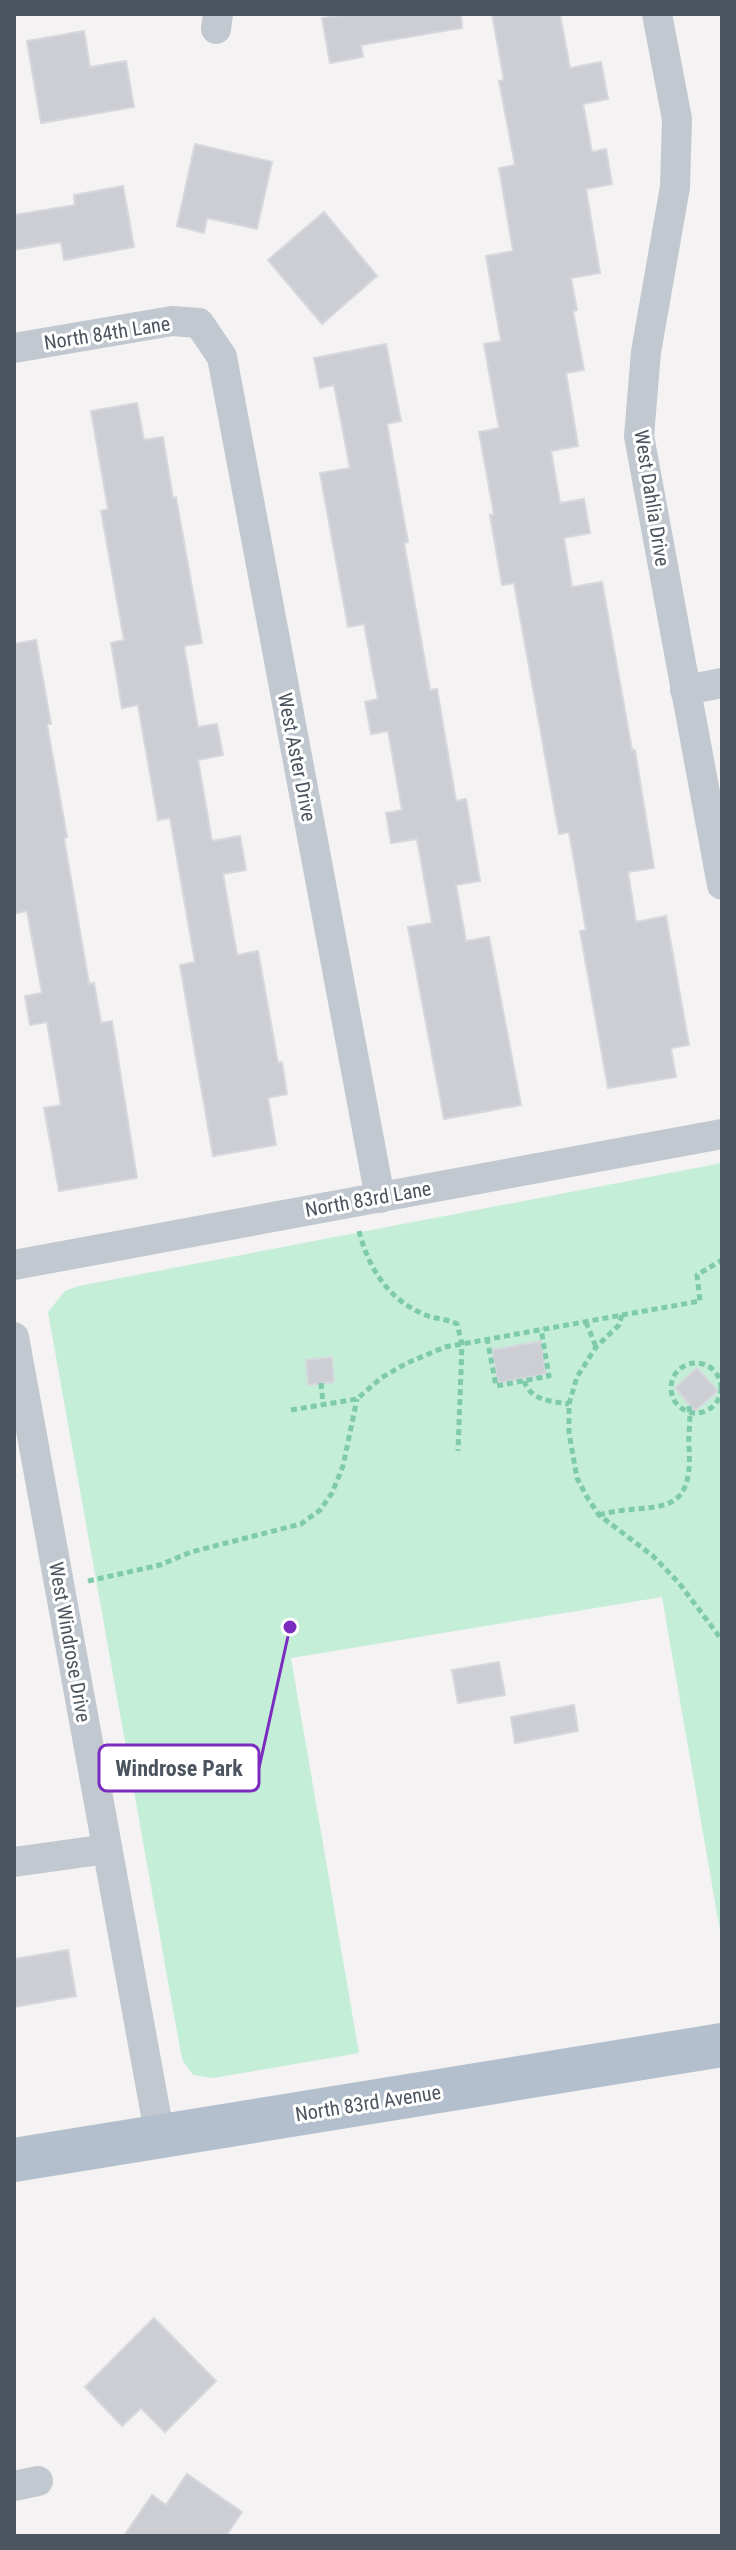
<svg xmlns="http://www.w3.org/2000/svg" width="736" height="2550" font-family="'Roboto Condensed',sans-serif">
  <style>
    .green { fill: #c4eed7 }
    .building { fill: #ccced4; stroke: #d6d8dd; stroke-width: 2 }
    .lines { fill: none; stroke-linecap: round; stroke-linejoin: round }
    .path { stroke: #7ecaaa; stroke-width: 5; stroke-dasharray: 6 4; stroke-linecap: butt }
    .minor { stroke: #c1c8d0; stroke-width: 30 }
    .primary { stroke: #b4bfce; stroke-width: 44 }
    .labels { text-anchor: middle; stroke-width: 6; stroke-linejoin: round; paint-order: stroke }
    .street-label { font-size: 20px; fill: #4b545f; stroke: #fff }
    .leader { fill: none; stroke: #7b2cbf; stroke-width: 3 }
    .callout-dot { fill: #7b2cbf; stroke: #fff; stroke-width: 3 }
    .callout { fill: #fff; stroke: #7b2cbf; stroke-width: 3 }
    .callout-label { font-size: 22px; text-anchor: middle; font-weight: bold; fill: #4b545f }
  </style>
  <rect width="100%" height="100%" fill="#f4f2f2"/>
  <polygon class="green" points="722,1163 722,1942 662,1597 291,1658 359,2053 214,2078 193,2075 183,2061 180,2048 48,1312 65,1291 79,1286"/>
  <g class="building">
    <polygon points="350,14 461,14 462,28 361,45 363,57 330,63 322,18"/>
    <polygon points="492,14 560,14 570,68 601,62 608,99 583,104 592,152 606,149 612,184 586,189 600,273 571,278 577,310 573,311 584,370 566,373 578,446 551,451 560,503 584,499 590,533 564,538 572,587 602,582 632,750 635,750 654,868 628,872 636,922 666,916 689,1045 671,1048 676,1077 608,1088 580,931 586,930 569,832 559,834 514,583 502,585 490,515 494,515 479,432 499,428 484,344 501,341 486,256 513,251 499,168 515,165 499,81 504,80"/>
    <polygon points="84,31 90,67 126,61 134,107 41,123 27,41"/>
    <polygon points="195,144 272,162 257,229 207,218 204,233 177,226"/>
    <polygon points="123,186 134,247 64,260 61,242 14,250 14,215 75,205 74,195"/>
    <polygon points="324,212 377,276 322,324 268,260"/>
    <polygon points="386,344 401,421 387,424 408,542 404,543 430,690 437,689 456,801 466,799 480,881 456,885 466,941 489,937 521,1105 444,1119 408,927 432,923 417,839 391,843 386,813 402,810 388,731 371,734 365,702 378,699 364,624 348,627 320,473 350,468 334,385 320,388 314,358"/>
    <polygon points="137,403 144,440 163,437 173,498 176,497 202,643 184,646 198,727 217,724 223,755 198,760 212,841 240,836 246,870 223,874 237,955 258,951 278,1063 282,1062 287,1094 268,1098 276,1145 213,1156 180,965 195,962 170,818 158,820 138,705 122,708 111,643 124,640 101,511 108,509 91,411"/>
    <polygon points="36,640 51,724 47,724 67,837 64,838 89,984 94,983 101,1023 112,1021 137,1178 59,1191 44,1108 61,1105 47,1022 30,1025 25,996 42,993 27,911 14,914 14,644"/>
    <polygon points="541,1341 546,1374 498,1383 492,1350"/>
    <polygon points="332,1357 334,1382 308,1385 306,1360"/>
    <polygon points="697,1368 718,1391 695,1411 675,1388"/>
    <polygon points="499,1662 505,1695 458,1703 452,1670"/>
    <polygon points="574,1705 578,1731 515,1743 511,1717"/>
    <polygon points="68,1950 76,1996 14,2007 14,1959"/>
    <polygon points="154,2318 216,2381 165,2432 141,2408 122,2426 85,2387"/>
    <polygon points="187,2474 242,2512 226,2536 124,2536 152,2495 166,2505"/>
  </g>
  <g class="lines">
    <g class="path">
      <path d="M359,1231C368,1266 386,1297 421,1313C432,1319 445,1318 457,1324L462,1344L458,1451"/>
      <polyline points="622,1315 619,1325 596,1347 577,1377 569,1404 569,1433 577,1478 587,1497 599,1515 653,1556 679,1583 722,1640"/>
      <polyline points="586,1322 596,1347"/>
      <polyline points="487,1338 496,1386 549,1376 541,1329"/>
      <circle cx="696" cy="1388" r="25"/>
      <path d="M524,1381C531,1401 551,1401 569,1404"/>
      <polyline points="321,1383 323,1403"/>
      <polyline points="291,1410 357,1399 381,1378 407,1363 445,1347 700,1301 697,1275 722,1260"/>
      <path d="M599,1515C651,1500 694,1525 689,1446C688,1431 692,1417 688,1403"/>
      <polyline points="88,1581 160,1565 191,1552 301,1524 320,1510 332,1493 343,1466 357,1399"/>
    </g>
    <g class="minor">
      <polyline points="657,14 677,119 675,187 646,352 639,436 722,885"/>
      <polyline points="216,29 218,14"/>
      <polyline points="14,348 172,321 199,323 222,357 380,1198"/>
      <polyline points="685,690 722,683"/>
      <polyline points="14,1265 722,1134"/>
      <polyline points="14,1337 160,2137"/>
      <polyline points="14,1862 107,1849"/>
      <polyline points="14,2486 38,2481"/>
    </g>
    <polyline class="primary" points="14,2160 722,2045"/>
  </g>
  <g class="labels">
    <g class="street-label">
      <text transform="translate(107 333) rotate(-9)" y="7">North 84th Lane</text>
      <text transform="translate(652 498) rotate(81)" y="7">West Dahlia Drive</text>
      <text transform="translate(297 757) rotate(79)" y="7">West Aster Drive</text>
      <text transform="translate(368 1199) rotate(-10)" y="7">North 83rd Lane</text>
      <text transform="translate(70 1642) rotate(80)" y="7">West Windrose Drive</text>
      <text transform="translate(368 2103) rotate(-9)" y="7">North 83rd Avenue</text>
    </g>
  </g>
  <path class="leader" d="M290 1627L259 1768"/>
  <circle class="callout-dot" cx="290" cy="1627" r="8"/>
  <rect class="callout" x="99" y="1745" width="160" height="46" rx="8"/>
  <g class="callout-label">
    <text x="179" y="1776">Windrose Park</text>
  </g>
  <rect width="736" height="2550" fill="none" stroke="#4b545f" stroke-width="32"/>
</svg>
